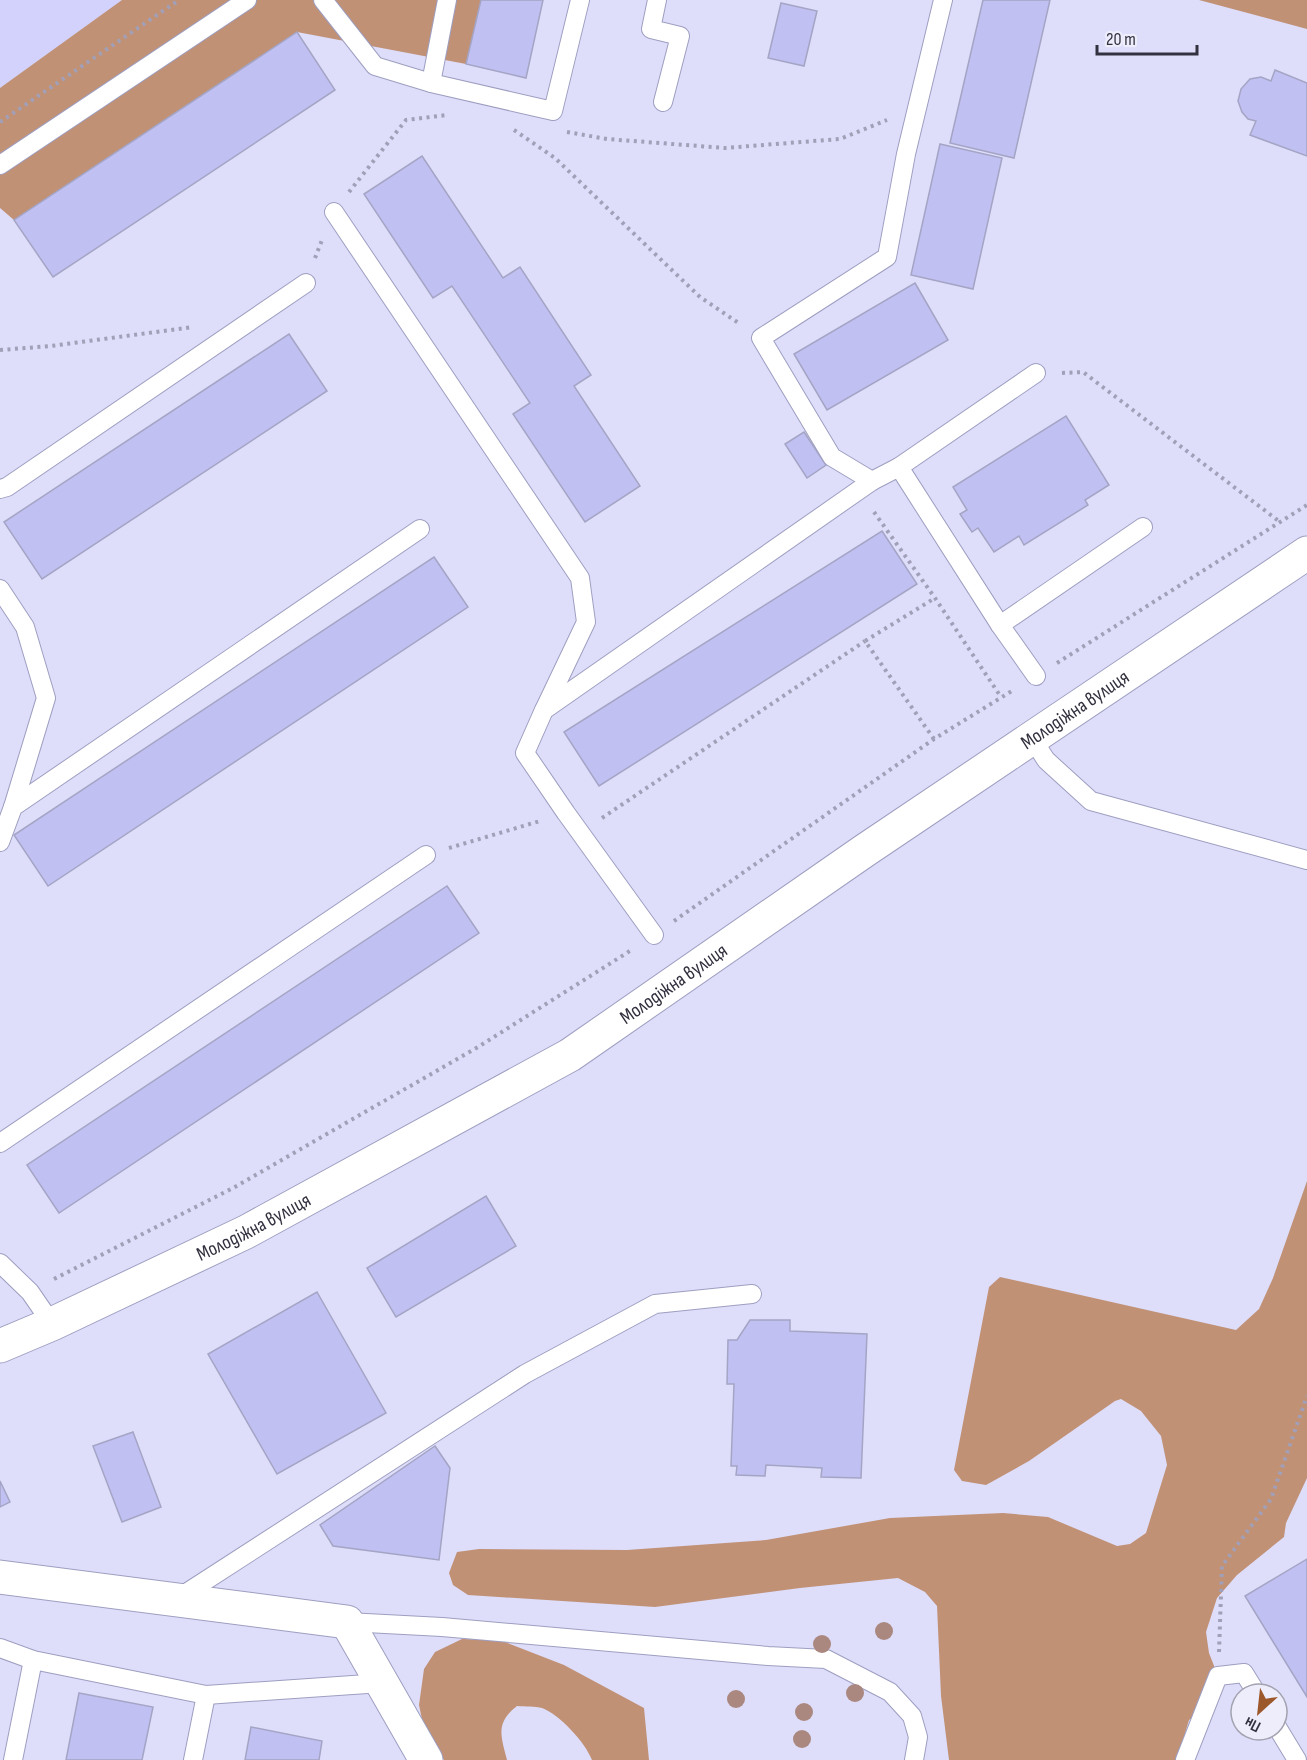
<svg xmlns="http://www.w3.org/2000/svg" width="1307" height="1760" font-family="'Sofia Sans Condensed',sans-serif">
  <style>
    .built { fill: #d2d2fc }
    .forest { fill: #c19176 }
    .building { fill: #c1c0f2; stroke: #a4a4c5; stroke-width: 1.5 }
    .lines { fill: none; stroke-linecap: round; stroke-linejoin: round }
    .lane-casing { stroke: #9e9ec0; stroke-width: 20 }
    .street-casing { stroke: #9e9ec0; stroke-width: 35 }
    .secondary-casing { stroke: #9e9ec0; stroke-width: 35 }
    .path { stroke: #a1a0b8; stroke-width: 4; stroke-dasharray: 3 4.5; stroke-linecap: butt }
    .lane { stroke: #fff; stroke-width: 18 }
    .street { stroke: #fff; stroke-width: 33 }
    .secondary { stroke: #fff; stroke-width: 33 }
    .tree { fill: #aa887f }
    .labels { text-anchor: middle; stroke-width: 4.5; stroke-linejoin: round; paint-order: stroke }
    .street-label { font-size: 20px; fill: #32313f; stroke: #ededfb }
  </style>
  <rect width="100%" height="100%" fill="#dedefb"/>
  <polygon class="built" points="0,0 122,0 0,88"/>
  <g class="forest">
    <polygon points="122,0 481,0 466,64 297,32 14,220 0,208 0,88"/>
    <polygon points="1199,0 1307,0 1307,29"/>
    <polygon points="1307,1181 1307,1478 1286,1523 1284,1537 1237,1575 1217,1598 1206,1632 1209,1653 1218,1676 1208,1706 1189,1720 1177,1760 949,1760 941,1696 937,1606 925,1592 898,1578 800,1588 655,1607 468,1595 453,1585 449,1573 457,1552 479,1549 627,1550 766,1540 890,1518 1003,1513 1048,1517 1117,1546 1130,1544 1146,1533 1167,1465 1161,1436 1141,1411 1121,1399 1115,1401 1029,1461 986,1485 962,1481 954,1470 989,1287 1000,1277 1236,1330 1259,1309 1273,1278"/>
    <path d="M462,1639L500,1640L564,1665L644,1708L649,1760H592C585,1742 560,1715 542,1708C535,1706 525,1707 517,1706C495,1723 501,1736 507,1760H444L424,1729L419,1705L424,1669L435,1652Z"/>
  </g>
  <g class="building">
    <polygon points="481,0 543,0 526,78 466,64"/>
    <polygon points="983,0 1050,0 1014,158 950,143"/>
    <polygon points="781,3 817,11 804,66 768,58"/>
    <polygon points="297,32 335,90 53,277 14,220"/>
    <polygon points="1275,70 1307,83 1307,156 1250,135 1256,121 1248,119 1242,112 1238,101 1241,89 1250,79 1261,77 1271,81"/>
    <polygon points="940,144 1002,158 973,289 911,275"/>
    <polygon points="422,156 503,278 520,267 591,375 574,386 640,486 585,522 513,414 530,403 452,286 433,298 364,194"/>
    <polygon points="915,283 948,340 827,410 794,354"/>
    <polygon points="289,334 327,391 42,579 4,522"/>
    <polygon points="1066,416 1109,485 1085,500 1088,505 1024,545 1019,536 994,552 978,528 972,532 960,514 967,510 953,487"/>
    <polygon points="804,432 826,465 807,478 785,444"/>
    <polygon points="882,531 917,584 599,786 564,732"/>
    <polygon points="434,557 468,607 48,886 14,835"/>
    <polygon points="447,886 479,933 59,1213 27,1165"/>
    <polygon points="486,1196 516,1246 396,1317 367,1268"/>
    <polygon points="317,1292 386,1413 277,1474 208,1354"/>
    <polygon points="750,1320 790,1320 790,1331 867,1334 861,1478 821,1477 822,1468 766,1465 765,1476 736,1475 737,1466 731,1466 734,1384 727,1384 728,1340 737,1340"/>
    <polygon points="133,1432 161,1507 122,1522 93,1446"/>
    <polygon points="435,1446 450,1468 439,1560 333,1546 320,1525"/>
    <polygon points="0,1481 10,1502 0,1507"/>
    <polygon points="1307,1559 1307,1697 1245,1596"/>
    <polygon points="79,1693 153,1707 142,1760 66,1760"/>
    <polygon points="251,1727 322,1741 319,1760 245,1760"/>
  </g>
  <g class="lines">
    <g class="lane-casing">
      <g id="lane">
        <polyline points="323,0 375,66 431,83"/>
        <polyline points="447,0 431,83 553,111 580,0"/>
        <polyline points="657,0 651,29 680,36 663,102"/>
        <polyline points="943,0 906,154 887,257 761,338 832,457 872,481 899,467 1000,625 1036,676"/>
        <polyline points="0,165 247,0"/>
        <polyline points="334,212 580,578 586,622 545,708"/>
        <polyline points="899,467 1036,373"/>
        <polyline points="0,489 7,487 306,283"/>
        <polyline points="0,589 25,627 46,698 13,807"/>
        <polyline points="1000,625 1143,527"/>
        <polyline points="1032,738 1046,760 1091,801 1307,860"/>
        <polyline points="0,842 13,807 420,529"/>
        <polyline points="654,935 566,813 525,753 544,710 872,481"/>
        <polyline points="0,1143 426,855"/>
        <polyline points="0,1263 30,1292 52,1324"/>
        <polyline points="177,1599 525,1374 655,1304 752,1294"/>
        <polyline points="347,1622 442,1627 768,1656 826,1659 890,1692 912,1716 918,1737 914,1760"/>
        <polyline points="0,1648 33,1660 206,1695 382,1683"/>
        <polyline points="1277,1727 1297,1760"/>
        <polyline points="13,1760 33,1660"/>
        <polyline points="193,1760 206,1695"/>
        <polyline points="1185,1760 1218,1676 1244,1673 1257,1694"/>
      </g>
    </g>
    <g class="street-casing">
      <polyline id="street" points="0,1577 347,1622 426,1760"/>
    </g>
    <g class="secondary-casing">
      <g id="secondary">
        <path id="s1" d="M0,1346L52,1324L246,1232L570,1055L864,851L1307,553"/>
      </g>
    </g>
    <g class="path">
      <polyline points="0,122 179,0"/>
      <polyline points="514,130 555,158 700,297 740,324"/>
      <polyline points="567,132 607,139 725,148 840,139 887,120"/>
      <polyline points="349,192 406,120 447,115"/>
      <polyline points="315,258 322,240"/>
      <polyline points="0,350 51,346 193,327"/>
      <polyline points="1062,373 1083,372 1280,522"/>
      <polyline points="874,512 935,598 1001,697"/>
      <polyline points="1057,663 1307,505"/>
      <polyline points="934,739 865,641 935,598"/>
      <polyline points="602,818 865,641"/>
      <polyline points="449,848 540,821"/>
      <polyline points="674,921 934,739 1015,689"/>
      <polyline points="54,1279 233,1188 478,1047 633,949"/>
      <polyline points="1219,1652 1222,1566 1271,1499 1307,1396"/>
    </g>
    <use href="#lane" class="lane"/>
    <use href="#street" class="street"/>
    <use href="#secondary" class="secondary"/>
  </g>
  <g class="tree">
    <circle cx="884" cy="1631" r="9"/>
    <circle cx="822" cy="1644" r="9"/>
    <circle cx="855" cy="1693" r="9"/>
    <circle cx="736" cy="1699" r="9"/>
    <circle cx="804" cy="1712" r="9"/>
    <circle cx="802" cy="1739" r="9"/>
  </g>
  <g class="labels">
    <g class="street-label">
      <text dy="7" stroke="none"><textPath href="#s1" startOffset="1252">Молодіжна вулиця</textPath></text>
      <text dy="7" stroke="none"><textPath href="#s1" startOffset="766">Молодіжна вулиця</textPath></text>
      <text dy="7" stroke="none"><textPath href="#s1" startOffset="280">Молодіжна вулиця</textPath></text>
    </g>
  </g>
  <g transform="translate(1259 1712) rotate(207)"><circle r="28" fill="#ededfb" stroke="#a2a2b0" stroke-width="1.5"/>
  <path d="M0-4.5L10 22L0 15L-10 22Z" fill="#9c572b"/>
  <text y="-9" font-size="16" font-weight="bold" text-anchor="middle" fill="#32313f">Пн</text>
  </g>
  <path d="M1097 45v9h100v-9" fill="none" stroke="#32313f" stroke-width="3"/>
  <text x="1106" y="45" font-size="18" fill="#32313f" stroke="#ededfb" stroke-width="4.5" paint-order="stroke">20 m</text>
</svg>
